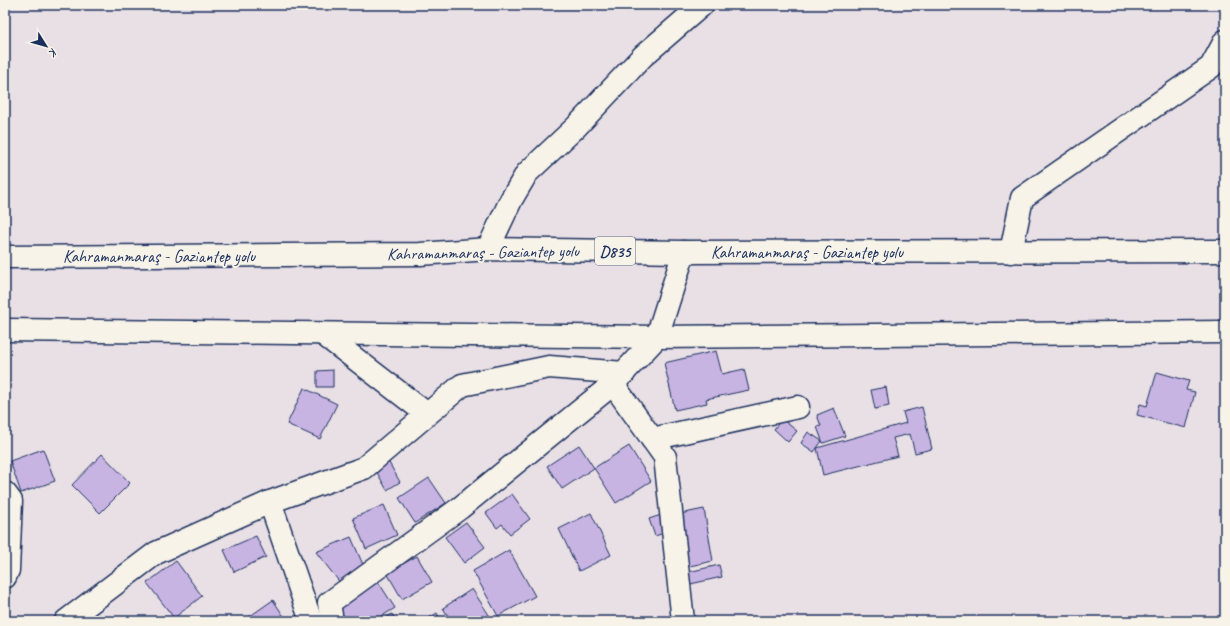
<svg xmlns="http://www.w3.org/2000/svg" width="1230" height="626" font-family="Caveat,sans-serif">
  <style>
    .building { fill: #c8b4e3; stroke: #1b2f5e }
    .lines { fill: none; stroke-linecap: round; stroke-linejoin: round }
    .minor-casing { stroke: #1b2f5e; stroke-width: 25 }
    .highway-casing { stroke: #1b2f5e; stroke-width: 25 }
    .minor { stroke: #f7f3e8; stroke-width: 22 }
    .highway { stroke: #f7f3e8; stroke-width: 22 }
    .labels { text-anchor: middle; stroke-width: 4; stroke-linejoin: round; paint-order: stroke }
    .shield { fill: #f7f3e8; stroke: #5d6a87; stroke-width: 1 }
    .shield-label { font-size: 16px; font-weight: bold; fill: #1b2f5e }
    .street-label { font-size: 17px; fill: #1b2f5e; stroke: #f7f3e8 }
  </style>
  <rect width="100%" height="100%" fill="#e9e0e6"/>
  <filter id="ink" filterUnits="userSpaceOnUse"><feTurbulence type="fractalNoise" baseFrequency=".025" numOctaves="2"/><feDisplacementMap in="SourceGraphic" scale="8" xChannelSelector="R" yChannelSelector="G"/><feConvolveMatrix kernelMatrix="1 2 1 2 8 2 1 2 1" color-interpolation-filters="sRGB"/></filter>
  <g filter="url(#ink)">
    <g class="building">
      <polygon points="716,351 722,374 744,369 749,390 706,399 707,403 675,410 664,363"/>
      <polygon points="333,370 333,387 317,387 317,371"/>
      <polygon points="1157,372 1189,381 1186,390 1195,392 1186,428 1137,415 1140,404 1147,406"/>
      <polygon points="886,387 889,406 875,409 871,390"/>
      <polygon points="304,388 337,404 320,439 287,424"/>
      <polygon points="922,407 932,449 915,453 910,434 893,438 898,456 823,475 817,448 906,423 903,412"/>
      <polygon points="834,408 845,436 823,443 817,427 821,426 817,415"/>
      <polygon points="782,419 797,431 788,442 774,429"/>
      <polygon points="808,432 822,441 814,452 801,443"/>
      <polygon points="579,445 594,468 562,489 547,466"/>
      <polygon points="629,446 651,481 616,503 594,468"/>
      <polygon points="43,449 55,481 21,493 10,461"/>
      <polygon points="102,454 130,483 100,513 72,485"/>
      <polygon points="388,461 400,482 387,490 375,469"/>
      <polygon points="429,478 446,503 415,523 399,498"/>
      <polygon points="512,494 530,519 510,534 502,524 497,528 486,513"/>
      <polygon points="384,505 397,535 366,549 353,518"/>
      <polygon points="704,509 713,561 685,567 675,515"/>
      <polygon points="591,513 611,555 579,571 559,529"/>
      <polygon points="661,515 667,532 655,536 649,519"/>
      <polygon points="466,522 485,547 464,563 445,537"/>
      <polygon points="256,536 266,557 234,572 224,550"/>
      <polygon points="351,537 364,567 341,584 316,552"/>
      <polygon points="509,550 535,596 498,616 473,571"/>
      <polygon points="417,556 432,582 402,599 387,573"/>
      <polygon points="176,561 202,596 174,618 147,583"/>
      <polygon points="719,565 722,577 686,585 684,573"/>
      <polygon points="377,580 395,608 374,621 344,621 335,607"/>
      <polygon points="472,589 493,621 451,621 443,608"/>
      <polygon points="273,600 287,621 243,621"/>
      <polygon points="437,613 441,621 424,621"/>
      <polygon points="392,614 396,621 381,621"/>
      <polygon points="192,616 195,621 184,621"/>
    </g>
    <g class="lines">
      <g class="minor-casing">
        <g id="minor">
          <polyline points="488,249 511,200 527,173 576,127 643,56 702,5"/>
          <polyline points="1011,252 1022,198 1211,67 1225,41"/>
          <polyline points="323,334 427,414"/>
          <polyline points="613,384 665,457 683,621"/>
          <polyline points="652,439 798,407"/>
          <polyline points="5,493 11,501 8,570 5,577"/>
          <polyline points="270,502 311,621"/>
          <polyline points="66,621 156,553 270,502 364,468 462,385 549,367 624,373"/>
          <polyline points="332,621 329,603 460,508 613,384 657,337 684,252"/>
        </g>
      </g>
      <g class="highway-casing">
        <g id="highway">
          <polyline points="5,257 420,254 488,249 684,252 1225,251"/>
          <polyline points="5,330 657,337 1225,332"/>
        </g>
      </g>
      <use href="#minor" class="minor"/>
      <use href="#highway" class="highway"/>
    </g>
  </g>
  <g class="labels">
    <rect class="shield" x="595" y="237" width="40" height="28" rx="3"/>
    <g class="shield-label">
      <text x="615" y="257">D835</text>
    </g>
    <g class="street-label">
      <text transform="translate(483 252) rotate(-1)" y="6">Kahramanmaraş - Gaziantep yolu</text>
      <text x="807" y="258">Kahramanmaraş - Gaziantep yolu</text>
      <text x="159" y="262">Kahramanmaraş - Gaziantep yolu</text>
    </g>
  </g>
  <rect width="1230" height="626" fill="none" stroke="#f7f3e8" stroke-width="20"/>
  <rect x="10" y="10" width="1210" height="606" fill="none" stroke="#1b2f5e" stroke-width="1.5" filter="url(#ink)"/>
  <g transform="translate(46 46) rotate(127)" stroke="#f7f3e8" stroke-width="3" paint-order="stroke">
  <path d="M0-3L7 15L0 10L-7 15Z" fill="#1b2f5e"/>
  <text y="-6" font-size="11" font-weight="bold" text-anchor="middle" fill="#1b2f5e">K</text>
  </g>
</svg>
